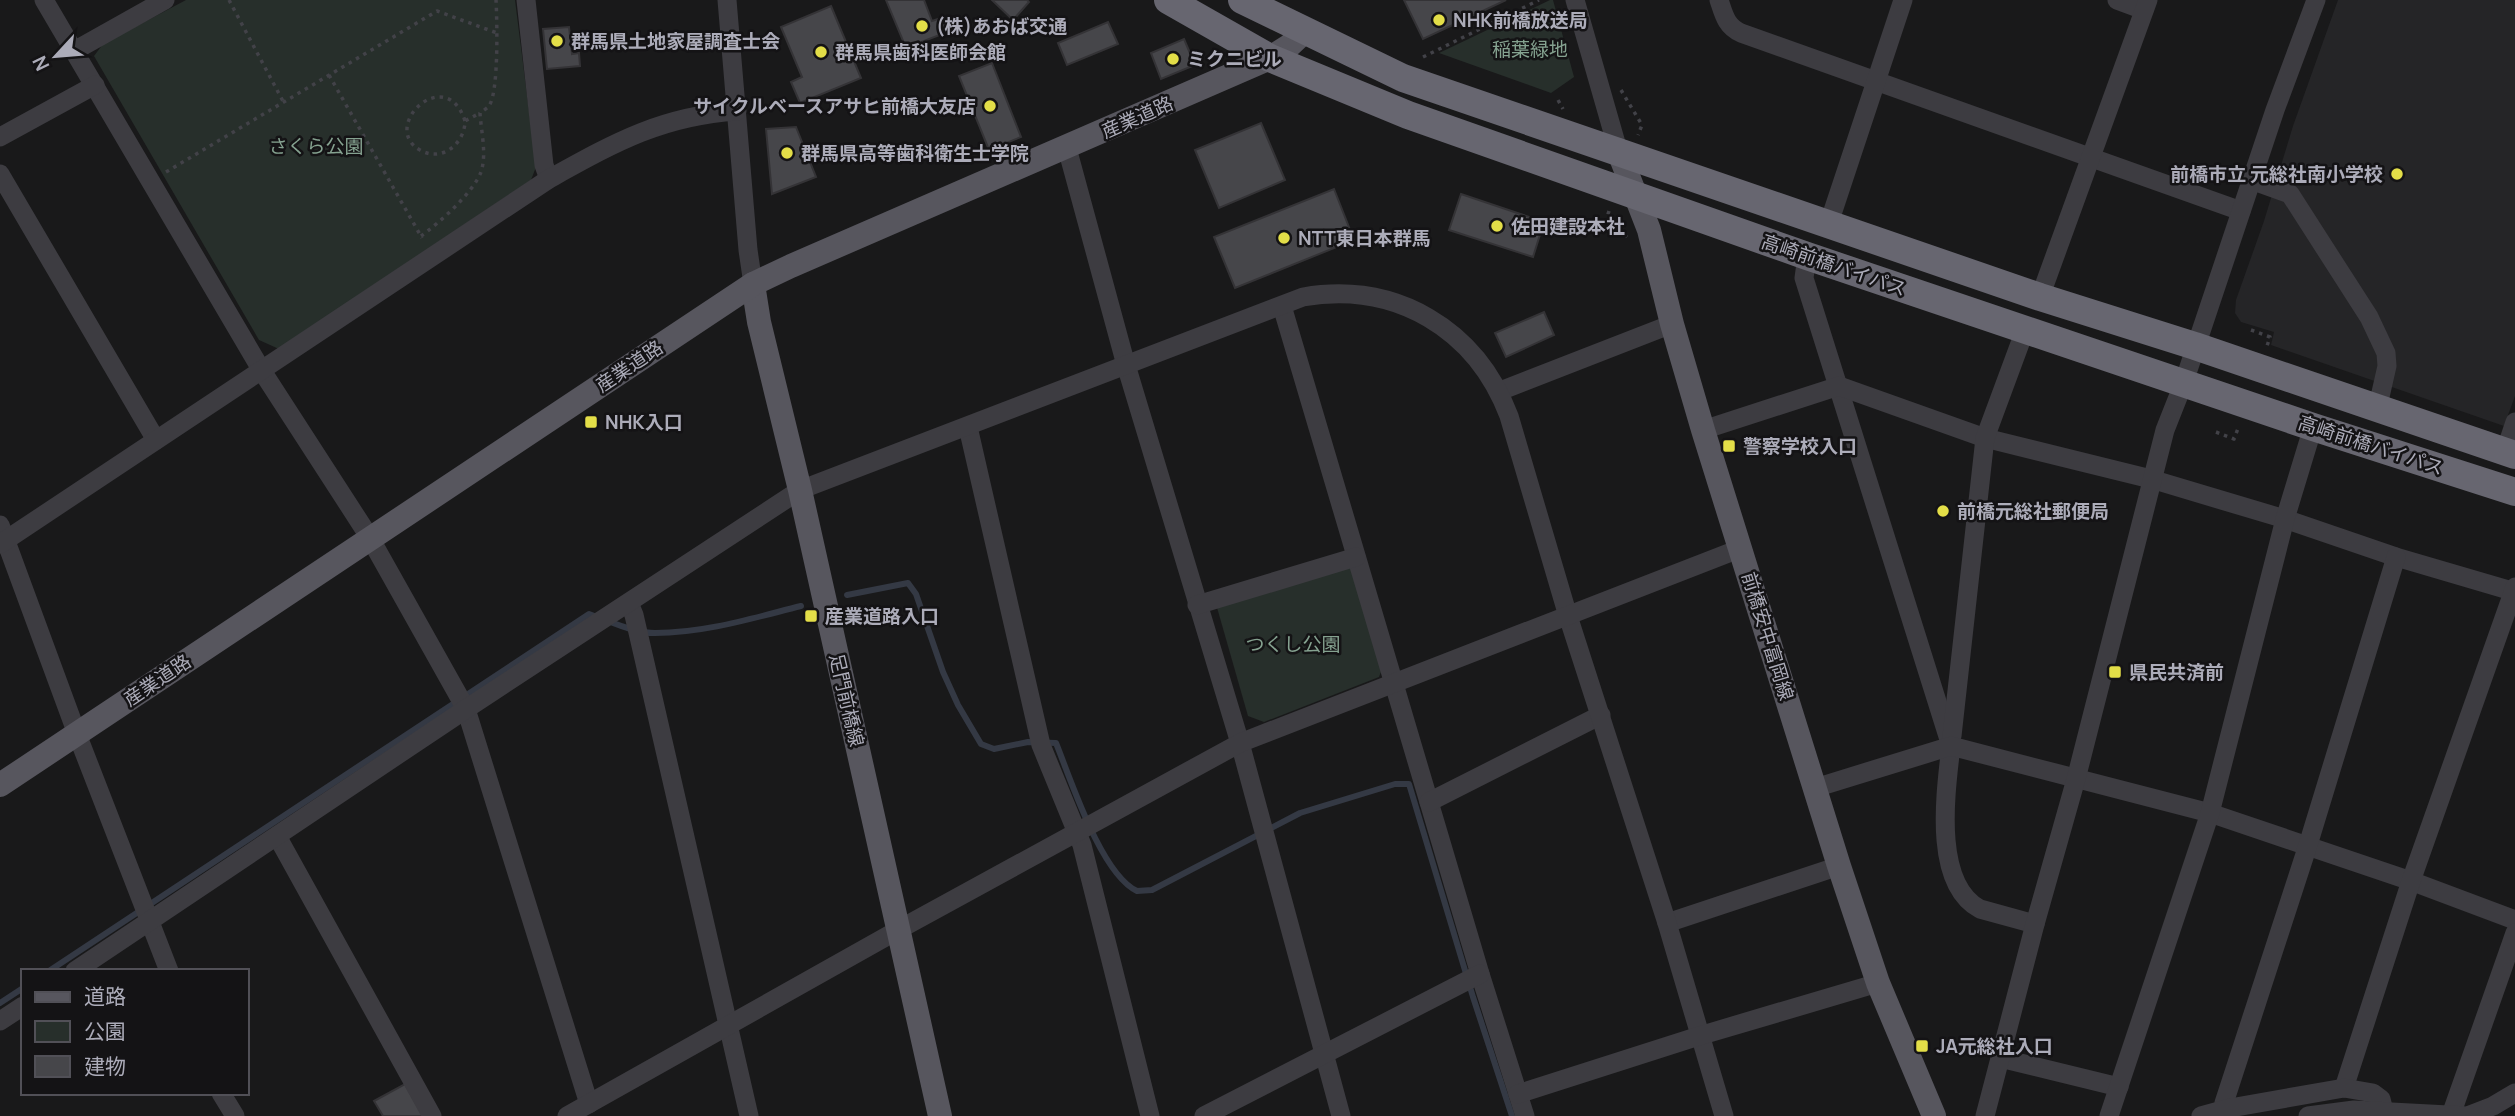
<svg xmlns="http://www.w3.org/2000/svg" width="2515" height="1116" font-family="Manrope,'Noto Sans JP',sans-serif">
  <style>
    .built { fill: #252527 }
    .green { fill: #272f2b }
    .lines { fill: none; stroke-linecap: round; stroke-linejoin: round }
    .stream { stroke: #343944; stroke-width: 6 }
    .building { fill: #46464a; stroke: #343336; stroke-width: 2 }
    .path { stroke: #424248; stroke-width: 3.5; stroke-dasharray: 3.5 5; stroke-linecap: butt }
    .minor { stroke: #3d3c41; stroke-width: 19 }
    .major { stroke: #57565e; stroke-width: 24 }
    .highway { stroke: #676670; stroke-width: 28 }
    .poi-dot { fill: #e3de48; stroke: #141315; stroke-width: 2.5 }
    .labels { text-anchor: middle; stroke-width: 5; stroke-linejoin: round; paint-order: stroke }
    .poi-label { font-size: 19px; font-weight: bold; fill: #acacb9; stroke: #141315; text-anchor: start }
    .park-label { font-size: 19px; fill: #85a290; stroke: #141315 }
    .street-label { font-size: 19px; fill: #acacb9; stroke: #141315 }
  </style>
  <rect width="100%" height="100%" fill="#19191a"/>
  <polygon class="built" points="2338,0 2515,0 2515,396 2504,426 2271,345 2274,332 2241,322 2235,313 2236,300 2264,221 2293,126"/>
  <g class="green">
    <polygon points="186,0 515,0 536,167 531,180 279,349 259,340 94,56 103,44"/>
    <polygon points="1550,0 1553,0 1574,77 1551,93 1439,53"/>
    <polygon points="1345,563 1356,568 1384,664 1379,677 1264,722 1248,716 1216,604"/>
  </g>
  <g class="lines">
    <g class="stream">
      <path d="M847,595L908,583L916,594L943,672L958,705L981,744L994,749L1028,742L1056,743C1071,780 1101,874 1137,891L1152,890L1300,813L1395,784H1409L1473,997L1512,1116"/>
      <path d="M608,621C623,627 639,633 655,633C705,633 753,618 801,606"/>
      <polyline points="49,971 589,614 597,617"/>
      <polyline points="0,1003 23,988"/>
    </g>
  </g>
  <g class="building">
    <polygon points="886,0 924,0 932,21 944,17 950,31 906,48"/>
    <polygon points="992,0 1027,0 1029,2 1013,20"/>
    <polygon points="1404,0 1506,0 1423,39"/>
    <polygon points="831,6 861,78 800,103 791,82 802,77 781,27"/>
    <polygon points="1108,22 1118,44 1067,65 1058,43"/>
    <polygon points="569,27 572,54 579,53 580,66 547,69 543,29"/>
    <polygon points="1184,39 1195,65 1161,79 1151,53"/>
    <polygon points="992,63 1021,137 989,150 959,76"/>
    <polygon points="1261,123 1285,180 1219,208 1195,150"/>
    <polygon points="796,127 816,177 772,194 766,129"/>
    <polygon points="1334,189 1354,240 1235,288 1214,237"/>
    <polygon points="1461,194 1544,222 1533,257 1449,230"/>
    <polygon points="1544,312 1554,335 1506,357 1495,333"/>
    <polygon points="405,1084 423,1116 383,1116 374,1101"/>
  </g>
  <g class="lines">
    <g class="path">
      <polyline points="229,0 284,103"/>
      <polyline points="1423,57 1539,0"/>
      <polyline points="329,75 422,238"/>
      <polyline points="1621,90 1642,125 1638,135"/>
      <polyline points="1558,100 1563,109"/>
      <path d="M465,121C446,62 379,127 420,150C442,163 465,143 465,121L480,113"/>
      <polyline points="166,172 437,11 497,33"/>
      <polyline points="1609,211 1607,217 1627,237"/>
      <path d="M421,236C439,223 473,193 481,172C487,154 481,131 480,113C481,112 489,107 489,106C499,92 497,19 496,0"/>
      <polyline points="2251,330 2270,337 2267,346"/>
      <polyline points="2216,432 2234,439 2239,426"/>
    </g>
    <g class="minor">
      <polyline points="44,0 262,371 370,538 466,709 589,1104"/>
      <polyline points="526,0 544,165 549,179"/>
      <polyline points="727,0 748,250 753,284"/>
      <polyline points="1575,0 1618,150"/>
      <path d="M1719,0C1724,15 1726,26 1741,33L2241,211"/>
      <polyline points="2117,0 2144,10"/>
      <polyline points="74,51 165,0"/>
      <polyline points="0,137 95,85"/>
      <polyline points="1067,148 1126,365 1240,743 1341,1116"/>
      <polyline points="0,174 156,440"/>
      <polyline points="2251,180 2290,194 2369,317 2386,353 2387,366 2377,410"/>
      <polyline points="1829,223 1903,0"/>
      <path d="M1807,256L1804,278L1951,746C1946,791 1932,883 1980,909L2035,924"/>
      <polyline points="2040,297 2148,0"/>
      <polyline points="1282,306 1480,974 1525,1116"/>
      <polyline points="1500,391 1672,324"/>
      <polyline points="968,427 1041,745 1082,845 1150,1116"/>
      <polyline points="1703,430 1839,386 1985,438 2151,479 2285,519 2396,557 2515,592"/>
      <polyline points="2505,452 2515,422"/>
      <polyline points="0,525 77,734 169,971"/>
      <path d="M0,544L549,179C614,143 661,116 737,111"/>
      <polyline points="629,603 634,615 749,1116"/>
      <polyline points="1197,605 1356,557"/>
      <polyline points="1952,736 1985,438 2025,330"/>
      <polyline points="1815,788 1951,746 2210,813 2411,881 2515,920"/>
      <polyline points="1429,802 1601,715"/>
      <polyline points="277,836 432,1116"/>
      <polyline points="1667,923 1839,866"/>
      <path d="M75,971L466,709L800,490L1303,297C1396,281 1476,329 1509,416L1568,616L1667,923L1724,1116"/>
      <polyline points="0,1021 23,1006"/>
      <polyline points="2000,1058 2119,1087"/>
      <polyline points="2344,1088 2411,881 2515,587"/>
      <polyline points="221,1093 235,1116"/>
      <polyline points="1518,1094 1699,1036 1878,983"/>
      <polyline points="2226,1109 2224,1103 2308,845 2396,557"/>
      <polyline points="2451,1115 2515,933"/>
      <polyline points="567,1116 898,930 1240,743 1739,549"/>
      <polyline points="1204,1116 1480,974"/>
      <polyline points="1985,1116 2035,924 2076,779 2165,430 2184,382 2275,110 2316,0"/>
      <polyline points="2109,1116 2210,813 2285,519 2313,427"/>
      <polyline points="2201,1116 2230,1108 2344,1088 2373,1093 2381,1099 2384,1111"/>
      <polyline points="2308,1116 2354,1110 2467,1116 2493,1106 2515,1093"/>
    </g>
    <g class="major">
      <polyline points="1618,150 1649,230 1672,324 1703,430 1839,866 1878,983 1934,1116"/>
      <polyline points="753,284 759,322 800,490 940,1116"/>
      <polyline points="0,785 753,284 791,266 1270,58 1289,46 1304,32"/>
    </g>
    <g class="highway">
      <polyline points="1168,0 1270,58 1408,115 1807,256 2313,427 2515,492"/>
      <polyline points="1242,0 1403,78 2040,297 2195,346 2515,455"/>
    </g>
  </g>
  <g class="poi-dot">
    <circle cx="1439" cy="20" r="7"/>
    <circle cx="922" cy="26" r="7"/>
    <circle cx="557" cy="41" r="7"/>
    <circle cx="821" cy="52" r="7"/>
    <circle cx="1173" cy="59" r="7"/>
    <circle cx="990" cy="106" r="7"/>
    <circle cx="787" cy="153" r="7"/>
    <circle cx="2397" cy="174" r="7"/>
    <circle cx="1497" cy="226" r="7"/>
    <circle cx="1284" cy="238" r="7"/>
    <rect x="584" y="415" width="14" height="14" rx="3.5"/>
    <rect x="1722" y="439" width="14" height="14" rx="3.5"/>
    <circle cx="1943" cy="511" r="7"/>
    <rect x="804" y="609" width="14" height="14" rx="3.5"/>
    <rect x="2108" y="665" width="14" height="14" rx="3.5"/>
    <rect x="1915" y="1039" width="14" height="14" rx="3.5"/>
  </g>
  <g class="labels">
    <g class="poi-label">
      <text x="1453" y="27">NHK前橋放送局</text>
      <text x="936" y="33">(株)あおば交通</text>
      <text x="571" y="48">群馬県土地家屋調査士会</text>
      <text x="835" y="59">群馬県歯科医師会館</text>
      <text x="1187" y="66">ミクニビル</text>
      <text x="976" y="113" text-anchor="end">サイクルベースアサヒ前橋大友店</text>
      <text x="801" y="160">群馬県高等歯科衛生士学院</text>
      <text x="2383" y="181" text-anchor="end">前橋市立 元総社南小学校</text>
      <text x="1511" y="233">佐田建設本社</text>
      <text x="1298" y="245">NTT東日本群馬</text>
      <text x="605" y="429">NHK入口</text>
      <text x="1743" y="453">警察学校入口</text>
      <text x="1957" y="518">前橋元総社郵便局</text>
      <text x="825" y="623">産業道路入口</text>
      <text x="2129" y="679">県民共済前</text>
      <text x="1936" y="1053">JA元総社入口</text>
    </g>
    <g class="park-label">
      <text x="1530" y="56">稲葉緑地</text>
      <text x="316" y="153">さくら公園</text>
      <text x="1293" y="651">つくし公園</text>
    </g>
    <g class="street-label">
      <text transform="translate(1137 117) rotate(-24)" y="7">産業道路</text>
      <text transform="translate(1834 265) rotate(19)" y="7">高崎前橋バイパス</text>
      <text transform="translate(629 366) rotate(-34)" y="7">産業道路</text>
      <text transform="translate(2371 445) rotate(18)" y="7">高崎前橋バイパス</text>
      <text transform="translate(1768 636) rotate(73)" y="7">前橋安中富岡線</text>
      <text transform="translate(157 680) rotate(-34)" y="7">産業道路</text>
      <text transform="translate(847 700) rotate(77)" y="7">足門前橋線</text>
    </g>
  </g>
  <rect x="21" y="969" width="228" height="126" fill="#141315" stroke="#515057" stroke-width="2"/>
  <rect x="35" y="992" width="35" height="10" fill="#57565e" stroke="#515057" stroke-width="2"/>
  <text x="84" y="1004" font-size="21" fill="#acacb9">道路</text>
  <rect x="35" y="1021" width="35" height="21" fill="#272f2b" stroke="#515057" stroke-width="2"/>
  <text x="84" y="1039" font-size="21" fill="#acacb9">公園</text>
  <rect x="35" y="1056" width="35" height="21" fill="#46464a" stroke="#515057" stroke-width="2"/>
  <text x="84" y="1074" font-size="21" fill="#acacb9">建物</text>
  <g transform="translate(56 56) rotate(244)" stroke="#141315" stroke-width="5" paint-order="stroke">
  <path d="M0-5L12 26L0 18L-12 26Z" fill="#acacb9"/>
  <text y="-10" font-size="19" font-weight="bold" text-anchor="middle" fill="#acacb9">N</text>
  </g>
</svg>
